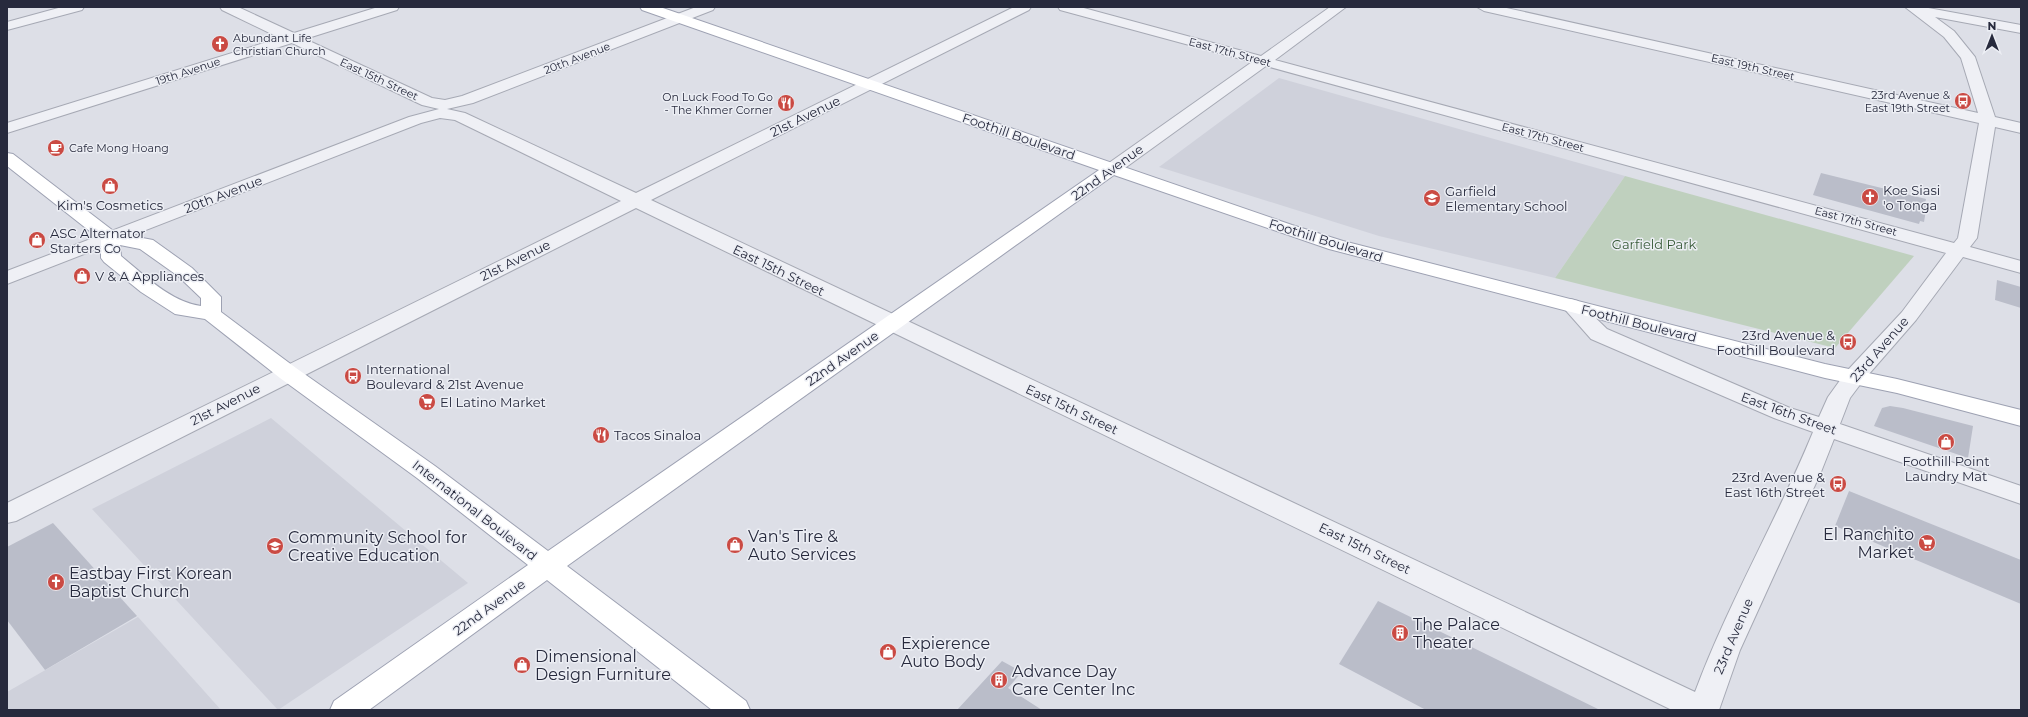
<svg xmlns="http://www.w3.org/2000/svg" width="2028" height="717" font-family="Montserrat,sans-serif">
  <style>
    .built { fill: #cfd1db }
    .green { fill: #bfd0be }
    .building { fill: #babdc9 }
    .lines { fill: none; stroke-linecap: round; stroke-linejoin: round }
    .minor-casing { stroke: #a6a9b4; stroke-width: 2 }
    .major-casing { stroke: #9da1b2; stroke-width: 2 }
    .minor { fill: #eff0f5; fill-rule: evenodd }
    .major { fill: #fff; fill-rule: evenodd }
    .labels { text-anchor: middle; stroke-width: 3; stroke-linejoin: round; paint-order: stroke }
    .far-poi-label { font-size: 11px; fill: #272a3d; stroke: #eceef4; text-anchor: start }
    .far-street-label { font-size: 11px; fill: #272a3d; stroke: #eceef4 }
    .street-label { font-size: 13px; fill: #272a3d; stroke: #eceef4 }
    .poi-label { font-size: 13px; fill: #272a3d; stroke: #eceef4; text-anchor: start }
    .park-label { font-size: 13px; fill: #355835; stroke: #eceef4 }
    .near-poi-label { font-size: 16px; fill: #272a3d; stroke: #eceef4; text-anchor: start }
  </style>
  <rect width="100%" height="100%" fill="#dddfe7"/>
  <g class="built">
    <polygon points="1279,78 1625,176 1555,278 1379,236 1159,167"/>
    <polygon points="271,418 468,583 278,710 92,509"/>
    <polygon points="138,617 221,710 7,710 7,692"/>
  </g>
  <polygon class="green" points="1625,176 1914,256 1835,348 1555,278"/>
  <g class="building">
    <polygon points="1821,173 1926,199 1925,203 1927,204 1924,222 1920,221 1919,224 1813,195"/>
    <polygon points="1997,280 2021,287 2021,308 1995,300"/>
    <polygon points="1890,406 1903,408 1973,426 1968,458 1874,426 1882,408"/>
    <polygon points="1849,491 2021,560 2021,604 1835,526"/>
    <polygon points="53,523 137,616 45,670 7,620 7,547"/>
    <polygon points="1378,601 1600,710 1426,710 1339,664"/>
    <polygon points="1002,661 1022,672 1008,688 1042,710 957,710"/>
  </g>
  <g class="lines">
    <g class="minor-casing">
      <g id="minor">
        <polygon points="62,7 84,7 82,10 7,30 7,22"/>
        <path d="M220,7H238L294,33L378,7H399L397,10L305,39L432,98L445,100L462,96L696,7H715L713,10L473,103L447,109L465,113L636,193L1014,7H1031L1029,10L651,200L1695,692C1728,603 1777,520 1813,432L1774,418L1591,339L1561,305L1564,301L1571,299L1578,301L1607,329L1790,408L1819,417L1828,397L1846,372L1902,312L1946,253L1266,66L1118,173L1112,174L1106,173L1103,169L1106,165L1252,62L1060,10L1058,7H1080L1261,56L1330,7H1346L1275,60L1954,243L1958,238L1979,123L1484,11L1477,7H1502L1978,113L1961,58L1944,37L1905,7H1923L2021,25V33L1935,17L1954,31L1975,57L1995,117L2021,123V133L1995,127L1977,238L1970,247L2021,261V273L1963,257L1916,320L1862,382L1850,398L1840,424L2021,486V504L1834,439L1821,472L1740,650L1719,710H1672L636,208L16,521L7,523V503L621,201L455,120L440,118L421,123L7,284V271L409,117L439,109L422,105L292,43L7,133V123L280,38L222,10Z"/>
      </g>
    </g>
    <g class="major-casing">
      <path id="major" d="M640,7H660L1292,225L1343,241L1825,364L1897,379L2021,410V426L1897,393L1825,378L1329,249L1114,175L567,566L746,701L750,710H712L547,580L369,710H330L334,701L528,565L417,478L280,378L205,319L175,314L141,292L104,262L101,258V240L7,166V153L13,154L116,233L153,240L192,268L221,297V312L296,368L435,466L548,551L1099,170L642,10ZM120,245L140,249L178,276L201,298V306C171,302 144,275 121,256Z"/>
    </g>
    <use href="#minor" class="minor"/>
    <use href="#major" class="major"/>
  </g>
  <defs>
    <g id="church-disc" transform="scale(0.9)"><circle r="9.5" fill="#ca4a43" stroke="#eceef4"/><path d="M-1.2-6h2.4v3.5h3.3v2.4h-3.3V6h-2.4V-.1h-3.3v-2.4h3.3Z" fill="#fff"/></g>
    <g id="bus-disc" transform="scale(0.9)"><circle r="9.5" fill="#ca4a43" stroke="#eceef4"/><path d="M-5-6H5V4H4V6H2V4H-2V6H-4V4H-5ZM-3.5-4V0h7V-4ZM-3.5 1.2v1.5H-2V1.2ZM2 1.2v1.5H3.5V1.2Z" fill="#fff"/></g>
    <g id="restaurant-disc" transform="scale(0.9)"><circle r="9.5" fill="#ca4a43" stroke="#eceef4"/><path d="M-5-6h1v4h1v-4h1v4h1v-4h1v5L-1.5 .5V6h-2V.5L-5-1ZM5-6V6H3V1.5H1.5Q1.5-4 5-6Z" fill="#fff"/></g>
    <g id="cafe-disc" transform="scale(0.9)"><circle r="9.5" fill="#ca4a43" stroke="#eceef4"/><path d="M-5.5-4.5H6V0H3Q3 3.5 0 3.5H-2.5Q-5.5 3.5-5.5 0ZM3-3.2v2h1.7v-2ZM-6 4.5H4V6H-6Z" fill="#fff"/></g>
    <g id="shop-disc" transform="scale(0.9)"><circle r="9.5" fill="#ca4a43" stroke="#eceef4"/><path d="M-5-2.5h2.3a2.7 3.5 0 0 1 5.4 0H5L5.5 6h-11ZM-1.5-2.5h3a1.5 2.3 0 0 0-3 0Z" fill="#fff"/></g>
    <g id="school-disc" transform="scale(0.9)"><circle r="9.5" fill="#ca4a43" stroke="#eceef4"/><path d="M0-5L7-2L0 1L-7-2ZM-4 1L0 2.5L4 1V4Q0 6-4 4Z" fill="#fff"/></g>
    <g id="supermarket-disc" transform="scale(0.9)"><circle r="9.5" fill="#ca4a43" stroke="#eceef4"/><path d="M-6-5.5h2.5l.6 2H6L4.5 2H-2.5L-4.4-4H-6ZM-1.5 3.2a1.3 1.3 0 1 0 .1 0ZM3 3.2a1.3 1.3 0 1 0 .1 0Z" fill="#fff"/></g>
    <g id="building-disc" transform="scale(0.9)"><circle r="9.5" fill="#ca4a43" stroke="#eceef4"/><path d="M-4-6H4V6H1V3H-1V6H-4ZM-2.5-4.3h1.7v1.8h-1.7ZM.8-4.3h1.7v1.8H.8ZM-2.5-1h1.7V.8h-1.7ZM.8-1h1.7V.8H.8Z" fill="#fff"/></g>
  </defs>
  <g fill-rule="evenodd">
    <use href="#church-disc" x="220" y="44"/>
    <use href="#bus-disc" x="1963" y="101"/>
    <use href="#restaurant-disc" x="786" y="103"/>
    <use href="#cafe-disc" x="56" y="148"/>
    <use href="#shop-disc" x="110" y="186"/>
    <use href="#church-disc" x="1870" y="197"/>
    <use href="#school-disc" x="1432" y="198"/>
    <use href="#shop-disc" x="37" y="240"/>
    <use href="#shop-disc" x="82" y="276"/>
    <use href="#bus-disc" x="1848" y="342"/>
    <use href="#bus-disc" x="353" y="376"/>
    <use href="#supermarket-disc" x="427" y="402"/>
    <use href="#restaurant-disc" x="601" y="435"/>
    <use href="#shop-disc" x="1946" y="442"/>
    <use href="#bus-disc" x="1838" y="484"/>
    <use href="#supermarket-disc" x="1927" y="543"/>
    <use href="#shop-disc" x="735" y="545"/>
    <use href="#school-disc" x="275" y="546"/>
    <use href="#church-disc" x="56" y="582"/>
    <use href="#building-disc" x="1400" y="633"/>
    <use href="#shop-disc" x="888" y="652"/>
    <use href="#shop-disc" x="522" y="665"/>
    <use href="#building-disc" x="999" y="680"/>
  </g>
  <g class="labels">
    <g class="far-poi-label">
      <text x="233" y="42">Abundant Life<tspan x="233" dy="13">Christian Church</tspan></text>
      <text x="1950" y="99" text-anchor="end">23rd Avenue &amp;<tspan x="1950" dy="13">East 19th Street</tspan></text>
      <text x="773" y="101" text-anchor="end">On Luck Food To Go<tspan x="773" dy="13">- The Khmer Corner</tspan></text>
      <text x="69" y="152">Cafe Mong Hoang</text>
    </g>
    <g class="far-street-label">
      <text transform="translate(1230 52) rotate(15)" y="4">East 17th Street</text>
      <text transform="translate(577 58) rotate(-21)" y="4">20th Avenue</text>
      <text transform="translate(1753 67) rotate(13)" y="4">East 19th Street</text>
      <text transform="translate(188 71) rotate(-18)" y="4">19th Avenue</text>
      <text transform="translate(379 79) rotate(25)" y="4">East 15th Street</text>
      <text transform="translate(1543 137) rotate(15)" y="4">East 17th Street</text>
      <text transform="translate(1856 221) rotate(15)" y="4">East 17th Street</text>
    </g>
    <g class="street-label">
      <text transform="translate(805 116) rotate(-26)" y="5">21st Avenue</text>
      <text transform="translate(1019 136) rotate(19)" y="5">Foothill Boulevard</text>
      <text transform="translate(1107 172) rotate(-36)" y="5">22nd Avenue</text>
      <text transform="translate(223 194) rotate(-21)" y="5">20th Avenue</text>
      <text transform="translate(1326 240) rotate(17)" y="5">Foothill Boulevard</text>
      <text transform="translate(515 260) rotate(-26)" y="5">21st Avenue</text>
      <text transform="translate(779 270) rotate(26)" y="5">East 15th Street</text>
      <text transform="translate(1639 323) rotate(14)" y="5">Foothill Boulevard</text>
      <text transform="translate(1879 349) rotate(-49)" y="5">23rd Avenue</text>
      <text transform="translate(842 358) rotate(-35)" y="5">22nd Avenue</text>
      <text transform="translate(225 404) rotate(-27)" y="5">21st Avenue</text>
      <text transform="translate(1072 409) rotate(25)" y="5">East 15th Street</text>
      <text transform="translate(1789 413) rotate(20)" y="5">East 16th Street</text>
      <text transform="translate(475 510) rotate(38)" y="5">International Boulevard</text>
      <text transform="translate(1365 548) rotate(26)" y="5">East 15th Street</text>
      <text transform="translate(489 607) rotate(-36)" y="5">22nd Avenue</text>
      <text transform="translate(1733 636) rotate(-67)" y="5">23rd Avenue</text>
    </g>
    <g class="poi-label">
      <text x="1883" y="195">Koe Siasi<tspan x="1883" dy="15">'o Tonga</tspan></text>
      <text x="1445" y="196">Garfield<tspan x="1445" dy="15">Elementary School</tspan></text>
      <text x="110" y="210" text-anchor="middle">Kim's Cosmetics</text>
      <text x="50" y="238">ASC Alternator<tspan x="50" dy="15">Starters Co</tspan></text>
      <text x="95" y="281">V &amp; A Appliances</text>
      <text x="1835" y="340" text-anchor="end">23rd Avenue &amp;<tspan x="1835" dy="15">Foothill Boulevard</tspan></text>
      <text x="366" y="374">International<tspan x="366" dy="15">Boulevard &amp; 21st Avenue</tspan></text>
      <text x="440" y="407">El Latino Market</text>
      <text x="614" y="440">Tacos Sinaloa</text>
      <text x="1946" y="466" text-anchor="middle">Foothill Point<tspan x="1946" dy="15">Laundry Mat</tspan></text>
      <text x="1825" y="482" text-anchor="end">23rd Avenue &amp;<tspan x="1825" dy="15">East 16th Street</tspan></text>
    </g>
    <g class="park-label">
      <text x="1654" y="249">Garfield Park</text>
    </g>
    <g class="near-poi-label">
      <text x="1914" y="540" text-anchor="end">El Ranchito<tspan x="1914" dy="18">Market</tspan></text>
      <text x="748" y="542">Van's Tire &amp;<tspan x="748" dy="18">Auto Services</tspan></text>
      <text x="288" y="543">Community School for<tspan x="288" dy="18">Creative Education</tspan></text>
      <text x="69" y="579">Eastbay First Korean<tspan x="69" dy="18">Baptist Church</tspan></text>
      <text x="1413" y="630">The Palace<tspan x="1413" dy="18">Theater</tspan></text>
      <text x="901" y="649">Expierence<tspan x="901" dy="18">Auto Body</tspan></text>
      <text x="535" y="662">Dimensional<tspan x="535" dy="18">Design Furniture</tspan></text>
      <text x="1012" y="677">Advance Day<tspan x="1012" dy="18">Care Center Inc</tspan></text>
    </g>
  </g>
  <rect width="2028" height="717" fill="none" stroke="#272a3d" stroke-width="16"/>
  <g transform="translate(1992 36)" stroke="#eceef4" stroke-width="3" paint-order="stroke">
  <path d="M0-3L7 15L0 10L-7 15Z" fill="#272a3d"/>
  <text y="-6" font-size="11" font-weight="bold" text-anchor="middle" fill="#272a3d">N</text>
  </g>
</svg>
